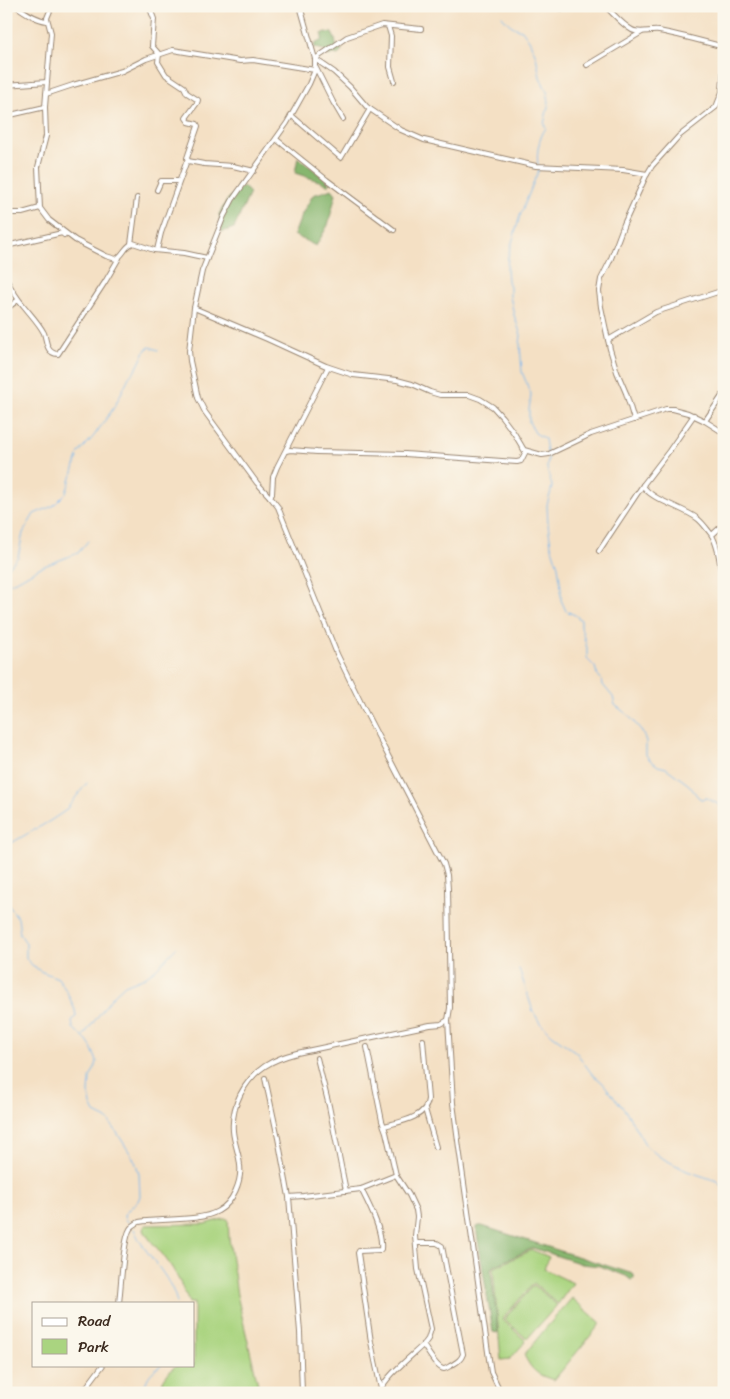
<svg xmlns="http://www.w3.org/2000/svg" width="730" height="1399" font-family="Sriracha,sans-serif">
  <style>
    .green { fill: #aad480; stroke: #727f4f }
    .forest { fill: #87b66e; stroke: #617046 }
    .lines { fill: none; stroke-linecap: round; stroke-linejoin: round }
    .stream { stroke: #7ab9ee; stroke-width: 1 }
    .minor-casing { stroke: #988571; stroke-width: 6 }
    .minor { stroke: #fff; stroke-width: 4 }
  </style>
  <rect width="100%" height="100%" fill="#fbf7ec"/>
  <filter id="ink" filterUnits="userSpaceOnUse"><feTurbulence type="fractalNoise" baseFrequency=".02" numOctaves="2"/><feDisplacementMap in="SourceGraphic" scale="10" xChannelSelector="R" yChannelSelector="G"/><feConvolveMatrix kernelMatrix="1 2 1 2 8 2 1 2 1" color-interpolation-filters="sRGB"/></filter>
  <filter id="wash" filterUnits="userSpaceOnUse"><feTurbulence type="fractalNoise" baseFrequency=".0096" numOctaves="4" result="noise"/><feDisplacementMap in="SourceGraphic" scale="20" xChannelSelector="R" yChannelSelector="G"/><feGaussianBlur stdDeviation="1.12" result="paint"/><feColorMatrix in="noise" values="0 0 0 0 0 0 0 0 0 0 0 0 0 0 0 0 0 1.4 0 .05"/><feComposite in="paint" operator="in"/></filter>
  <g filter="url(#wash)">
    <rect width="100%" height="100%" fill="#f4e0c4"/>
    <g class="green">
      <path d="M223,1219H228L229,1238L237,1295L260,1393H161C161,1378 167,1375 176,1365H194V1303H189C183,1288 176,1272 166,1259C159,1249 149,1241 144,1230L145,1225L205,1224Z"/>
      <polygon points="532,1250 549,1257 544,1269 573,1283 558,1304 534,1283 502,1319 526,1341 510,1359 501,1360 493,1268"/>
      <polygon points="534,1285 557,1305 527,1339 504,1319"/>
      <path d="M572,1298L601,1323L554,1380C537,1375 532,1371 524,1355L545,1329Z"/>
    </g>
    <g class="forest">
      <polygon points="326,32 332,33 335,39 337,49 343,50 338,55 333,54 329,56 323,50 314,47 315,44 322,40 322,34"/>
      <polygon points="298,157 329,182 329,186 322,182 295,173"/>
      <polygon points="243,186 250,193 234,228 222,232 219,214 228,199"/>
      <polygon points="332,189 336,194 328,225 316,246 294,235 302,214 313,195"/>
      <polygon points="479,1226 482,1226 633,1274 634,1275 634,1279 631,1280 626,1276 600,1266 582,1264 533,1248 492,1267 491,1270 498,1329 497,1333 493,1332 477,1234 477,1227"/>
    </g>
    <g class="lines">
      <g class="stream">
        <path d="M502,16C507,23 513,28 522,30L529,40L536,56L540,77L547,92L549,102L544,124L546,128C539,137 536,154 538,165"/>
        <polyline points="539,169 520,216 508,256 507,269 508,281 510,287 510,296 514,315 521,335 520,344 522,372 531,394 529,410 529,422 535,433 545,439 548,458 547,468 552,486 551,491 547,505 548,524 551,545 558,566 561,588 561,600 566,611 575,615 581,620 581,627 587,648 587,659 595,667 597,674 602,680 603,685 613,697 615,705 628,715 641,730 646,741 646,755 650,760 658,766 666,768 689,785 698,797 701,799 707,798 718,804 724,809"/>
        <polyline points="78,454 94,436 115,406 129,377 137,368 146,349 150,347 158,350"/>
        <polyline points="6,570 18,557 23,533 34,514 53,506 66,493 78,457"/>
        <polyline points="6,585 20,579 39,568 78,553 88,541"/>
        <polyline points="6,846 50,821 65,811 87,783"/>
        <polyline points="6,902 18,918 20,934 26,943 26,958 32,965 40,971 58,978 67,992 75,1010 76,1016 72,1021 73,1028 87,1041 91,1047 97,1061 96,1066 90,1078 89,1093 91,1105 95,1113 107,1119 114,1128 135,1161 139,1174 140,1196 138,1201 125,1213 124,1217 125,1220 130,1223"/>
        <polyline points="519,969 533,1011 540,1023 552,1035 576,1052 592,1074 602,1082 627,1113 646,1146 660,1157 687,1171 717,1181 724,1189"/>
        <polyline points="84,1035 113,996 125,985 145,977 156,969 176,948"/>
        <path d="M134,1229C144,1255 171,1274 177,1303"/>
        <path d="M144,1393C146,1377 149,1374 161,1365"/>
      </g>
    </g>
  </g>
  <g filter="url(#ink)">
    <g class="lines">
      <g class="minor-casing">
        <g id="minor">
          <path d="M16,6C25,12 36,20 47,21"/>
          <path d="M52,6L47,18L51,33L45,107L46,136L38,167L40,208L49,220L75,240L106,256L116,259C123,256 125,246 133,243L154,250L184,253L207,258"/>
          <polyline points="149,6 154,19 152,46 159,54 158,62 166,75 184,87 187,93 198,100 197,103 186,118 189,122 197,124 198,126 187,158 188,161"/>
          <polyline points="300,6 315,59 315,70 309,84 287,123 233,199 224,216 202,271 194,308 189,351 190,361 198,398 205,412 257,483 271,498 278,507 337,654 365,711 444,864 447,875 448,889 450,1008 448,1020 453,1103 459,1148 489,1359 491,1372 501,1393"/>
          <path d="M605,6C614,14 621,24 632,30C639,34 650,30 659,31C680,35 702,41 724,47"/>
          <polyline points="558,8 570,9 574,6"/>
          <polyline points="388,26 391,36 390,67 394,81"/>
          <polyline points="421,29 382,25 347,37 315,59 334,72 350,87 367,107 401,130 424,140 536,166 623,170 647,174"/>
          <polyline points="587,65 642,32"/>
          <polyline points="316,68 333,102 343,119"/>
          <polyline points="6,85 47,82"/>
          <polyline points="46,94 73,85 122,71 146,59 173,50 240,61 253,60 315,70"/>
          <polyline points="291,115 341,158 370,109"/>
          <polyline points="6,116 45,107"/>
          <polyline points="276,139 327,180 394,230"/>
          <polyline points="157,190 161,181 179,181"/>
          <polyline points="6,213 22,213 40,208"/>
          <polyline points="131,244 137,198"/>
          <polyline points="6,246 62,233 64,235"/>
          <polyline points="157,250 161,233 186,163 188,161 204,164 233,166 254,171"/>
          <path d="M6,279C11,288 16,297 23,305C30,314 39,323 44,333C47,342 46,353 58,354L105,282L119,258"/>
          <polyline points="194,308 267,339 326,366 353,375 397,380 412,384 430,392 440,395 469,395 480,399 493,407 502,417 514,433 524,450 542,455 549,454 591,434 666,409 673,409 688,413 705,421 724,433"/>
          <polyline points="6,309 18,300"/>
          <polyline points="608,340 656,312 724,290"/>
          <path d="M694,415L669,451L643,485C648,499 685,508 698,519C703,523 707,529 711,534C720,548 720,570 724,586"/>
          <polyline points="634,420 626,393 617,372 610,349 601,307 599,291 601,279 610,261 624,224 646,176 652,166 679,136 716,107 722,92 724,64"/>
          <polyline points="705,421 724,393"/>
          <polyline points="286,451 290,450 317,452 405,454 517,462 521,461 526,451"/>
          <polyline points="270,497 272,494 273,477 277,467 328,367"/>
          <polyline points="712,535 724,524"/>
          <polyline points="599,551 643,485"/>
          <path d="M367,1047L382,1121L386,1132L396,1175L409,1195L416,1210L417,1217L415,1236L418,1269L431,1329L428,1339L425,1343C413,1355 384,1377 379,1393"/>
          <polyline points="317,1058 329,1106 346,1191"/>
          <polyline points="265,1078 278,1138 289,1197 300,1332 302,1393"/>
          <polyline points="425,1109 436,1147"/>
          <path d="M384,1126C399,1122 427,1118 428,1099L423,1040"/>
          <path d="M361,1189C369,1205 383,1231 381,1249L380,1250L359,1251L358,1253L371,1342L381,1389"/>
          <polyline points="289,1197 303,1196 361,1189 396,1175"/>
          <path d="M416,1243H437L442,1246L463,1354C461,1360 457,1362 452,1365C450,1366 446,1369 444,1369C437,1369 427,1350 423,1345"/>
          <path d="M119,1303C121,1287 123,1240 130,1229C132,1226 136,1224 139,1222C162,1218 199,1222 218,1211C233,1203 242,1181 240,1165C239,1153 234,1143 233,1131C231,1106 244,1080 265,1066C275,1059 286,1056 297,1053L430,1025L441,1024L448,1020"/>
          <polyline points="82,1393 103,1365"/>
        </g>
      </g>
      <use href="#minor" class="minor"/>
    </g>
  </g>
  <rect width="730" height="1399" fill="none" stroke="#fbf7ec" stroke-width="25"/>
  <rect x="32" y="1302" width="162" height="65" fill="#fbf7ec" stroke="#aea59a"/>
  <rect x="42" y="1318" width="25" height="8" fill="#ffffff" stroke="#aea59a"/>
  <text x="78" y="1326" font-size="15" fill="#3b2a1e">Road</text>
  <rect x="42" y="1339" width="25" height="15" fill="#aad480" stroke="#aea59a"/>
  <text x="78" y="1352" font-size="15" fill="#3b2a1e">Park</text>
</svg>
